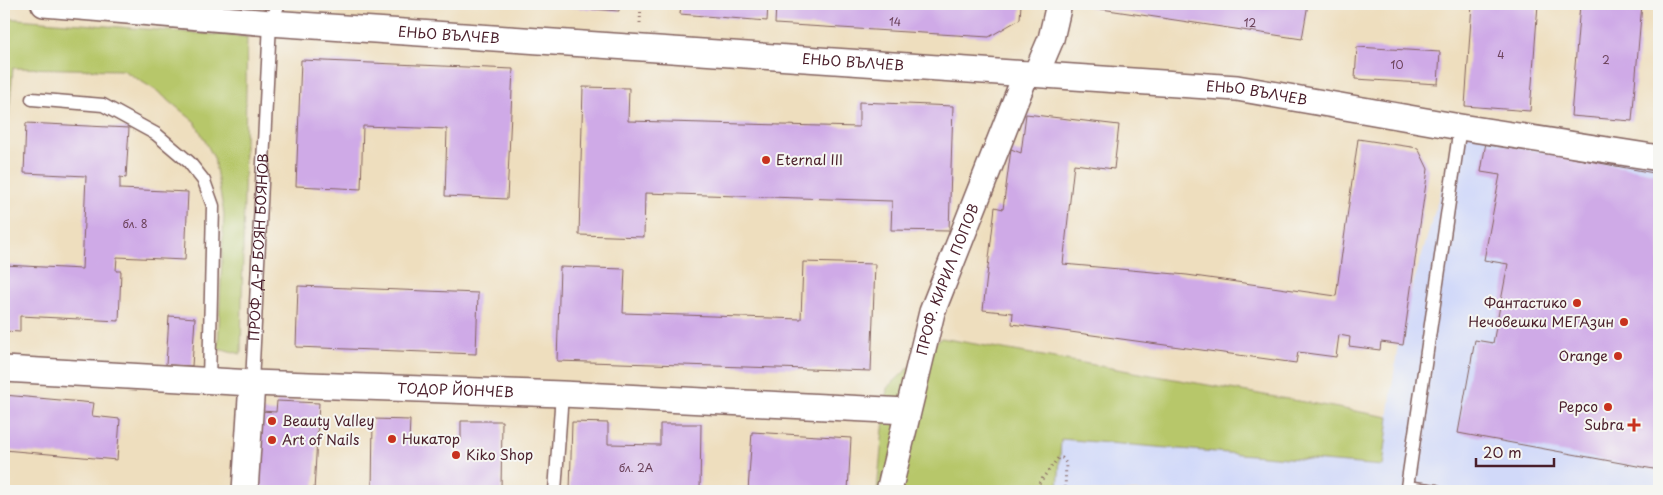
<svg xmlns="http://www.w3.org/2000/svg" width="1663" height="495" font-family="'Playpen Sans',sans-serif">
  <style>
    .built { fill: #d1d9f9 }
    .green { fill: #b7c76a; stroke: #80734a }
    .building { fill: #cfaae7 }
    .lines { fill: none; stroke-linecap: round; stroke-linejoin: round }
    .service-casing { stroke: #83625e; stroke-width: 15 }
    .minor-casing { stroke: #83625e; stroke-width: 28 }
    .path { stroke: #83625e; stroke-width: 3; stroke-dasharray: 1 4; stroke-linecap: butt }
    .service { stroke: #fff; stroke-width: 12 }
    .minor { stroke: #fff; stroke-width: 25 }
    .poi-dot { fill: #c8321e; stroke: #f6f6f2; stroke-width: 2 }
    .labels { text-anchor: middle; stroke-width: 4; stroke-linejoin: round; paint-order: stroke }
    .number-label { font-size: 11px; fill: #6b425a }
    .street-label { font-size: 14px; fill: #4a1f2b; stroke: #f6f6f2 }
    .poi-label { font-size: 14px; fill: #4a1f2b; stroke: #f6f6f2; text-anchor: start }
  </style>
  <rect width="100%" height="100%" fill="#f6f6f2"/>
  <filter id="ink" filterUnits="userSpaceOnUse"><feTurbulence type="fractalNoise" baseFrequency=".02" numOctaves="2"/><feDisplacementMap in="SourceGraphic" scale="10" xChannelSelector="R" yChannelSelector="G"/><feConvolveMatrix kernelMatrix="1 2 1 2 8 2 1 2 1" color-interpolation-filters="sRGB"/></filter>
  <filter id="wash" filterUnits="userSpaceOnUse"><feTurbulence type="fractalNoise" baseFrequency=".0096" numOctaves="4" result="noise"/><feDisplacementMap in="SourceGraphic" scale="20" xChannelSelector="R" yChannelSelector="G"/><feGaussianBlur stdDeviation="1.12" result="paint"/><feColorMatrix in="noise" values="0 0 0 0 0 0 0 0 0 0 0 0 0 0 0 0 0 1.4 0 .05"/><feComposite in="paint" operator="in"/></filter>
  <g filter="url(#wash)">
    <rect width="100%" height="100%" fill="#eedebe"/>
    <polygon class="built" points="1460,127 1560,142 1659,141 1659,491 1058,491 1060,439 1382,465 1400,328"/>
    <g class="green">
      <polygon points="4,18 247,37 241,354 218,348 224,214 214,158 195,122 157,91 123,70 13,68 6,148 4,148"/>
      <polygon points="941,338 1389,417 1383,466 1061,439 1058,491 877,491 887,388"/>
    </g>
    <g id="blocks">
      <g class="building">
        <polygon points="521,4 619,4 619,11"/>
        <polygon points="681,4 768,4 767,21 680,14"/>
        <polygon points="776,4 1021,4 1020,19 989,37 775,24"/>
        <polygon points="1088,4 1308,4 1302,39 1088,7"/>
        <polygon points="1472,4 1538,4 1530,111 1465,106"/>
        <polygon points="1580,4 1642,4 1632,121 1571,116"/>
        <polygon points="1357,47 1440,52 1438,84 1355,79"/>
        <polygon points="301,60 513,69 507,199 445,196 447,129 363,126 361,189 296,186"/>
        <polygon points="583,87 629,88 628,121 859,127 859,102 953,106 949,231 891,230 892,201 645,193 644,237 579,235"/>
        <polygon points="1026,114 1119,125 1114,169 1074,164 1063,264 1187,275 1336,296 1358,139 1418,148 1428,169 1403,345 1381,342 1380,350 1349,346 1350,337 1339,335 1336,357 1298,352 1296,363 1012,324 1013,313 983,310 995,207 1003,209 1011,149 1021,153"/>
        <polygon points="26,123 129,128 126,178 120,177 120,189 188,192 185,260 117,257 116,271 121,271 119,321 20,316 20,332 4,331 4,265 82,269 86,176 24,173"/>
        <polygon points="1486,142 1659,174 1659,470 1458,433 1475,340 1493,343 1508,264 1484,260 1500,175 1481,172"/>
        <polygon points="803,262 875,264 871,371 557,361 560,267 625,269 623,313 801,319"/>
        <polygon points="298,286 478,293 476,354 296,347"/>
        <polygon points="169,316 195,318 192,366 166,365"/>
        <polygon points="4,395 94,403 92,416 120,419 117,460 4,450"/>
        <polygon points="277,401 319,403 314,491 257,491 261,411 276,412"/>
        <polygon points="373,419 410,420 409,441 461,442 461,421 502,421 501,491 372,491"/>
        <polygon points="572,422 608,423 608,444 660,445 660,424 701,424 700,491 570,491"/>
        <polygon points="752,432 851,438 848,491 748,491"/>
      </g>
    </g>
  </g>
  <g filter="url(#ink)">
    <use href="#blocks" fill-opacity="0" stroke="#83625e" stroke-width="1"/>
    <g class="lines">
      <g class="service-casing">
        <g id="service">
          <polyline points="32,99 103,105 156,134 189,162 204,181 213,206 209,381"/>
          <path id="s1" d="M252,383L270,23L279,4"/>
          <polyline points="555,491 562,394"/>
          <polyline points="1436,491 1407,487 1460,127"/>
        </g>
      </g>
      <g class="minor-casing">
        <g id="minor">
          <path id="s2" d="M44,4L270,23L1237,88L1460,127L1659,158"/>
          <polyline points="1036,74 1051,39 1059,4"/>
          <path id="s3" d="M4,369L252,383L562,394L907,411"/>
          <polyline points="245,491 252,383"/>
          <path id="s4" d="M889,491L932,312L1026,74"/>
        </g>
      </g>
      <g class="path">
        <polyline points="640,23 641,4"/>
        <polyline points="1033,491 1058,458 1062,458 1066,463 1065,491"/>
      </g>
      <use href="#service" class="service"/>
      <use href="#minor" class="minor"/>
    </g>
  </g>
  <g class="poi-dot">
    <circle cx="766" cy="160" r="5"/>
    <circle cx="1577" cy="303" r="5"/>
    <circle cx="1624" cy="322" r="5"/>
    <circle cx="1618" cy="356" r="5"/>
    <circle cx="1608" cy="407" r="5"/>
    <circle cx="272" cy="421" r="5"/>
    <path d="M1631.5 417.5h5v5h5v5h-5v5h-5v-5h-5v-5h5z"/>
    <circle cx="392" cy="439" r="5"/>
    <circle cx="272" cy="440" r="5"/>
    <circle cx="456" cy="455" r="5"/>
  </g>
  <g class="labels">
    <g class="number-label">
      <text x="895" y="26">14</text>
      <text x="1250" y="27">12</text>
      <text x="1501" y="59">4</text>
      <text x="1606" y="64">2</text>
      <text x="1397" y="69">10</text>
      <text x="135" y="228">бл. 8</text>
      <text x="636" y="472">бл. 2А</text>
    </g>
    <g class="street-label">
      <text dy="5" stroke="none"><textPath href="#s2" startOffset="406">ЕНЬО ВЪЛЧЕВ</textPath></text>
      <text dy="5" stroke="none"><textPath href="#s2" startOffset="811">ЕНЬО ВЪЛЧЕВ</textPath></text>
      <text dy="5" stroke="none"><textPath href="#s2" startOffset="1216">ЕНЬО ВЪЛЧЕВ</textPath></text>
      <text dy="5" stroke="none"><textPath href="#s1" startOffset="136">ПРОФ. Д-Р БОЯН БОЯНОВ</textPath></text>
      <text dy="5" stroke="none"><textPath href="#s4" startOffset="220">ПРОФ. КИРИЛ ПОПОВ</textPath></text>
      <text dy="5" stroke="none"><textPath href="#s3" startOffset="452">ТОДОР ЙОНЧЕВ</textPath></text>
    </g>
    <g class="poi-label">
      <text x="776" y="165">Eternal III</text>
      <text x="1567" y="308" text-anchor="end">Фантастико</text>
      <text x="1614" y="327" text-anchor="end">Нечовешки МЕГАзин</text>
      <text x="1608" y="361" text-anchor="end">Orange</text>
      <text x="1598" y="412" text-anchor="end">Pepco</text>
      <text x="282" y="426">Beauty Valley</text>
      <text x="1624" y="430" text-anchor="end">Subra</text>
      <text x="402" y="444">Никатор</text>
      <text x="282" y="445">Art of Nails</text>
      <text x="466" y="460">Kiko Shop</text>
    </g>
  </g>
  <rect width="1663" height="495" fill="none" stroke="#f6f6f2" stroke-width="20"/>
  <path d="M1476 458v8h78v-8" fill="none" stroke="#4a1f2b" stroke-width="2.5"/>
  <text x="1483" y="458" font-size="15" fill="#4a1f2b" stroke="#f6f6f2" stroke-width="4" paint-order="stroke">20 m</text>
</svg>
